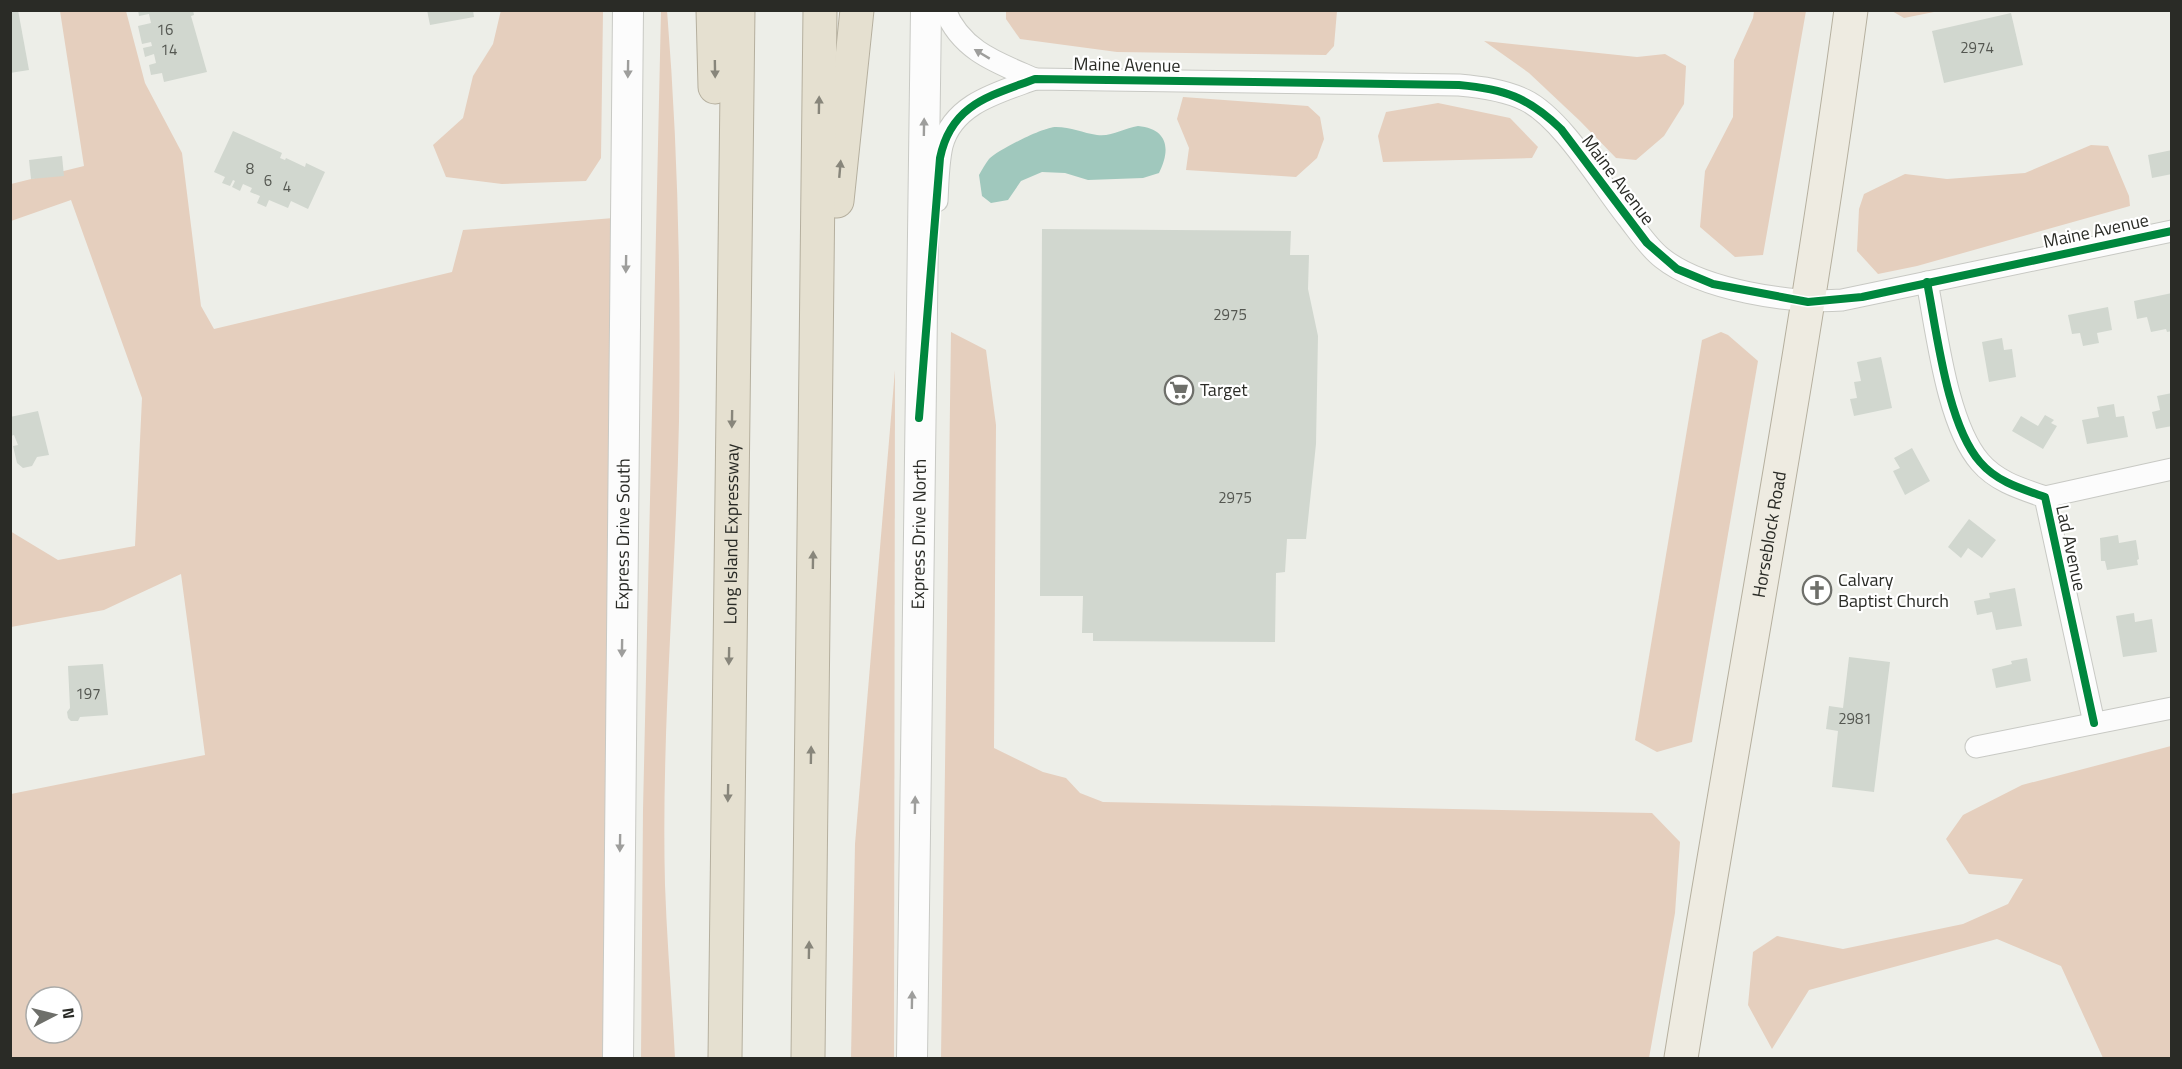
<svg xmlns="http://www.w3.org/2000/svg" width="2182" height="1069" font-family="'Titillium Web',sans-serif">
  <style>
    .green { fill: #e5cfbe; fill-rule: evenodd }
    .water { fill: #a0c8bd }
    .building { fill: #d1d7cf }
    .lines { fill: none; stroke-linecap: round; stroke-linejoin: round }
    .minor-casing { stroke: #c8c9c4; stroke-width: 23 }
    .secondary-casing { stroke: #c8c9c4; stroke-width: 32 }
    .primary-casing { stroke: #b5af9e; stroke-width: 35 }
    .motorway-casing { stroke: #b5af9e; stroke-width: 35 }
    .minor { stroke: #fcfcfc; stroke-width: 21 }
    .secondary { stroke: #fcfcfc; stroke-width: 30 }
    .primary { stroke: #eeebe1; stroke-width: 33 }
    .motorway { stroke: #e5e0d0; stroke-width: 33 }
    .cycleway-casing { stroke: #fff; stroke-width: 11 }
    .cycleway { stroke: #00873e; stroke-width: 8 }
    .oneway { fill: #9e9e9c }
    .oneway2 { fill: #88867b }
    .labels { text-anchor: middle; stroke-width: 4.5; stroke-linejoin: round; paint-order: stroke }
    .number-label { font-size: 15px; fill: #545751 }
    .street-label { font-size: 18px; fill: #2a2b26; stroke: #fff }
    .poi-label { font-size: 18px; fill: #2a2b26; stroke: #fff; text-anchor: start }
  </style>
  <rect width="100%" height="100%" fill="#edeee8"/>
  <g class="green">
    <polygon points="501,10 603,11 601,158 586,181 502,184 446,177 433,145 463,118 473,76 493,44"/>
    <path d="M667,10C678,147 681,284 679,421C676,576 661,730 665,885C667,943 672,1001 675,1058H641L643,810L661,11Z"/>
    <path d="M60,11H126L145,83L182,153L201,306L214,329L452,272L463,230L626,217L606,1058H11V794L205,755L181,574L104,610L11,627L10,531L58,560L135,546L142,398L71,200L11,221V184L84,166ZM36,997H72V1033H36Z"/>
    <polygon points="1337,11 1334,46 1326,55 1117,52 1020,39 1006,19 1006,10"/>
    <polygon points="1754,11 1806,11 1763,255 1735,257 1700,227 1705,171 1733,117 1734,60 1753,18"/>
    <polygon points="1892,11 1939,11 1904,18"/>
    <polygon points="1484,41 1637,57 1665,54 1686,66 1684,104 1664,136 1636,160 1616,158 1580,121 1529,73"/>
    <polygon points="1183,97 1308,106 1320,117 1324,139 1317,158 1296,177 1186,170 1189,148 1177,119"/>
    <polygon points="1438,103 1510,118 1538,147 1532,158 1383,162 1378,136 1386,112"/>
    <polygon points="2091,145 2108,146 2129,196 2130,206 1917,266 1878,274 1857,251 1859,209 1864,194 1905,174 1947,179 2025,173"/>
    <polygon points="951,332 986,350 996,425 994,748 1043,772 1066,778 1080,793 1103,802 1652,813 1680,842 1675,913 1649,1058 941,1058"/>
    <polygon points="1721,332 1728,335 1758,361 1692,742 1657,752 1635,740 1702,340"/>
    <polygon points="895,370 894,1058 851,1058 855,844"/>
    <polygon points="2171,746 2171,1058 2103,1058 2061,966 1997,939 1809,990 1772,1049 1748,1005 1753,952 1777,936 1843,949 1963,924 2008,904 2023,879 1969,874 1946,839 1963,815 2022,785"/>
  </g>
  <path class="water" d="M1138,126C1168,129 1171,149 1159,173L1143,178L1088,180L1065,173L1042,172L1021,181L1008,200L991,203L982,196L979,175C982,170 985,164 989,159C998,150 1043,127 1056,127C1071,127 1083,133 1097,135C1112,137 1124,128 1138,126Z"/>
  <g class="building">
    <polygon points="10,10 18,10 29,70 10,73"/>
    <polygon points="138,10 193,10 194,15 191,16 207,72 164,82 162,73 151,75 149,65 156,63 154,54 145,57 143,48 152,46 151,42 142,44 138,26 151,23 149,14 139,16"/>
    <polygon points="427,10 473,10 474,17 430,25"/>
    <polygon points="2011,13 2023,65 1944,83 1932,31"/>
    <polygon points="233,131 282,153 280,158 285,160 286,158 305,167 306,163 325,172 308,209 291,201 288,208 269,200 266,207 257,203 260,196 250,192 252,188 243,184 240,191 232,187 235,181 233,180 230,186 222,183 225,177 214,172"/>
    <polygon points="2172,150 2172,174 2152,178 2148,155"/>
    <polygon points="62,156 64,176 31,179 29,160"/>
    <polygon points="1042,229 1291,231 1290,255 1309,255 1308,289 1318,336 1316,444 1306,539 1287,539 1285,572 1276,573 1275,642 1093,641 1093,633 1082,633 1083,596 1040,596"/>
    <polygon points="2172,293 2172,331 2167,332 2166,329 2151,332 2147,317 2137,319 2134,301"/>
    <polygon points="2108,307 2112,330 2097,333 2099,343 2083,346 2080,333 2072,334 2068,315"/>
    <polygon points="2002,338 2004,350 2012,349 2016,377 1989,382 1982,342"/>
    <polygon points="1881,357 1892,408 1854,416 1850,399 1857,398 1854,382 1861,381 1857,362"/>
    <polygon points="2172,393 2172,426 2156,429 2152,412 2160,410 2157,396"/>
    <polygon points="2114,404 2116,417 2124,416 2128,437 2087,444 2082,420 2099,417 2097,407"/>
    <polygon points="38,411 49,455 37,457 32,466 23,468 17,463 13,446 18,445 14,435 11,436 10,417"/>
    <polygon points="2045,415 2054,420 2051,423 2057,426 2043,449 2012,431 2021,416 2038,426"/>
    <polygon points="1912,448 1930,481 1905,495 1893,471 1900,468 1894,458"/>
    <polygon points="1969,519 1996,540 1982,558 1968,548 1961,558 1948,547"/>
    <polygon points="2118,535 2119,543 2136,540 2139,559 2137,560 2138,565 2107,570 2105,561 2101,561 2100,538"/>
    <polygon points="2015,588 2022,626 1996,630 1992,612 1977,615 1974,601 1990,598 1989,593"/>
    <polygon points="2134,613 2135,622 2152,619 2157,652 2123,657 2116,616"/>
    <polygon points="1849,657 1890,662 1874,792 1832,787 1838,731 1826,729 1829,706 1843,708"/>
    <polygon points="2027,658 2031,681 1996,688 1992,669 2012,664 2011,661"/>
    <polygon points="103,664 108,715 80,717 78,721 71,721 68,718 67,712 70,708 68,666"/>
  </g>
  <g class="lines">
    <g class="minor-casing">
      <g id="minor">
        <path d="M945,10C961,51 998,63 1035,79"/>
        <path d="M937,201C938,183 938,164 942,146C953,103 1000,92 1035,79L1459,85C1481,87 1505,90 1525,100C1562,118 1600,183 1627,217C1638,231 1648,247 1662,258C1702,290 1791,304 1842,300L2172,231"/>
        <path d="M1927,282C1937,333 1947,424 1980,462C1997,482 2022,489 2045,497L2094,723"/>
        <polyline points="2045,497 2172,469"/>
        <polyline points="1976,747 2172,708"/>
      </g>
    </g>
    <g class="secondary-casing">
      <g id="secondary">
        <path id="s1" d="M618,1058L628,10"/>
        <path id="s2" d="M912,1058L926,10"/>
      </g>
    </g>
    <g class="primary-casing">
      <g id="primary">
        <path id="s3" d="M1681,1058C1737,709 1804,361 1851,10"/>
      </g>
    </g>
    <g class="motorway-casing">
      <g id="motorway">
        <polyline points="713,10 715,87"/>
        <polyline points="837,201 857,10"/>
        <path id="s4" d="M725,1058L738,10"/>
        <polyline points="808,1058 820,10"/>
      </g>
    </g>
    <use href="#minor" class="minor"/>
    <use href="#secondary" class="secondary"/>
    <use href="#primary" class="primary"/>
    <use href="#motorway" class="motorway"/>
    <g class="cycleway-casing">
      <g id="cycleway">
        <path d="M1927,282C1937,333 1947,424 1980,462C1997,482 2022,489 2045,497L2094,723"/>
        <path d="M919,418L940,158C951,104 990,96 1035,79L1459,85C1504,89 1528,97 1561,129L1647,243L1677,269L1713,284L1808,302L1862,297L2172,231"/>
      </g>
    </g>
    <use href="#cycleway" class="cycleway"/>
  </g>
  <defs><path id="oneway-solid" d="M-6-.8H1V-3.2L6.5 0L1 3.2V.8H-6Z" transform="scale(1.5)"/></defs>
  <g class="oneway">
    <use href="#oneway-solid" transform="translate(982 54) rotate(-149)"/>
    <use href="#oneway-solid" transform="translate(628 69) rotate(91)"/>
    <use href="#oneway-solid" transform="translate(924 127) rotate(-89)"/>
    <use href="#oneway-solid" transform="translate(626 264) rotate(91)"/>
    <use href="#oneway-solid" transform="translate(622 648) rotate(91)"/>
    <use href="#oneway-solid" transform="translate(915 805) rotate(-89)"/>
    <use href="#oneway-solid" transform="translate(620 843) rotate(91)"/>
    <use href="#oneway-solid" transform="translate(912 1000) rotate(-89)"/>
  </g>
  <g class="oneway2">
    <use href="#oneway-solid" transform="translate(715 69) rotate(89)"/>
    <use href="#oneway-solid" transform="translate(819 105) rotate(-89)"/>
    <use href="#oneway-solid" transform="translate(840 169) rotate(-85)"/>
    <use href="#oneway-solid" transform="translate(732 419) rotate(91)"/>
    <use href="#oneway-solid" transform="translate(813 560) rotate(-89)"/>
    <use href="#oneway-solid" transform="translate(729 656) rotate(91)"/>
    <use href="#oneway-solid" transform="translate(811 755) rotate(-89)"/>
    <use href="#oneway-solid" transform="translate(728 793) rotate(91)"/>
    <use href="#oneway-solid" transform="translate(809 950) rotate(-89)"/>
  </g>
  <defs>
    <g id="supermarket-ring" transform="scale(1.5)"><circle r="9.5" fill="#fff" stroke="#6e6f6a" stroke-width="1.5"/><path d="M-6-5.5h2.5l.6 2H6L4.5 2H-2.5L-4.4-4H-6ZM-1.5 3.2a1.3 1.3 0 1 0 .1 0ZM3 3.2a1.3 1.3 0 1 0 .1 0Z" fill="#6e6f6a"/></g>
    <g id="church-ring" transform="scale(1.5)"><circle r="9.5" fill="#fff" stroke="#6e6f6a" stroke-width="1.5"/><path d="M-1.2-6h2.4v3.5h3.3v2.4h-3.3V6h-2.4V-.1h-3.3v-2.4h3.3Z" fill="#6e6f6a"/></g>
  </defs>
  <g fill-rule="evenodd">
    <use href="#supermarket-ring" x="1179" y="390"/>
    <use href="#church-ring" x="1817" y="590"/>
  </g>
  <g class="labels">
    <g class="number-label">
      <text x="165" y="35">16</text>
      <text x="1977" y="53">2974</text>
      <text x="169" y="55">14</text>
      <text x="250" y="174">8</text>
      <text x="268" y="186">6</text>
      <text x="287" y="192">4</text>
      <text x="1230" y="320">2975</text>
      <text x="1235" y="503">2975</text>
      <text x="88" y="699">197</text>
      <text x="1855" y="724">2981</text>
    </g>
    <g class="street-label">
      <text transform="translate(1127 65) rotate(1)" y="6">Maine Avenue</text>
      <text transform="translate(1618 180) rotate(53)" y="6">Maine Avenue</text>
      <text transform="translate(2096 231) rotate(-12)" y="6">Maine Avenue</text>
      <text dy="6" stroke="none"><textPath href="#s1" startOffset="524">Express Drive South</textPath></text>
      <text dy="6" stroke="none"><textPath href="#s4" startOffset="524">Long Island Expressway</textPath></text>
      <text dy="6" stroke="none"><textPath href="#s2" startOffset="524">Express Drive North</textPath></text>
      <text dy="6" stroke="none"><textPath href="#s3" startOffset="531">Horseblock Road</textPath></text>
      <text transform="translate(2071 548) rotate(78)" y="6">Lad Avenue</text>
    </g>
    <g class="poi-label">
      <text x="1200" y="396">Target</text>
      <text x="1838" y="586">Calvary<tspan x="1838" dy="21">Baptist Church</tspan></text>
    </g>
  </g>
  <rect width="2182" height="1069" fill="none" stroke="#2a2b26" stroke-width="24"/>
  <g transform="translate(54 1015) rotate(83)"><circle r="28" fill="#ffffff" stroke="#aaaaa8" stroke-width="1.5"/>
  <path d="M0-4.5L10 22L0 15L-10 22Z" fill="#6e6f6a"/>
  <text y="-9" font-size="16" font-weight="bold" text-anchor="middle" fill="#2a2b26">N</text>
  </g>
</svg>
